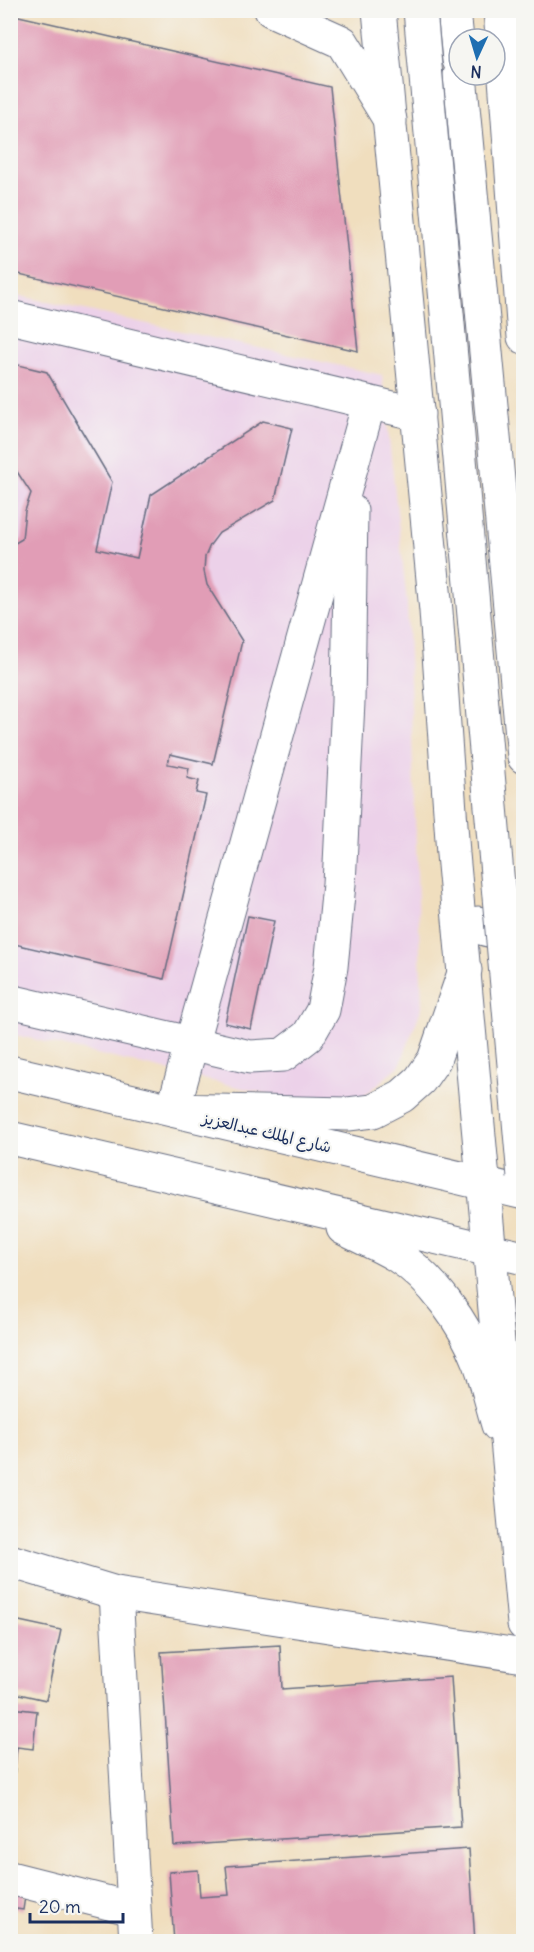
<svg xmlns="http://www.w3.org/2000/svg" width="534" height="1952" font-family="Delius,'Playpen Sans Arabic',sans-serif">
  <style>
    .built { fill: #ecd1e9 }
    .building { fill: #e19db6 }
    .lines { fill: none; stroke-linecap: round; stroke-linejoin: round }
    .minor-casing { stroke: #666c80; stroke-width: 35 }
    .major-casing { stroke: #666c80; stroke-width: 35 }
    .minor { stroke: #fff; stroke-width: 33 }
    .major { stroke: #fff; stroke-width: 33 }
    .major-bridge-casing { stroke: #666c80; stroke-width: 35; stroke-linecap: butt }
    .major-bridge { stroke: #fff; stroke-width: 33 }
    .labels { text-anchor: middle; stroke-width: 4.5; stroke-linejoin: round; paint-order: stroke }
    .street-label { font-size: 16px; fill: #1b2f5e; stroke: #f6f6f2 }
  </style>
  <rect width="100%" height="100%" fill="#f6f6f2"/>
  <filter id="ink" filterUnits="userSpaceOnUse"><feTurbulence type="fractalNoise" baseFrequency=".0167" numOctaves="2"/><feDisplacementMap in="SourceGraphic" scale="12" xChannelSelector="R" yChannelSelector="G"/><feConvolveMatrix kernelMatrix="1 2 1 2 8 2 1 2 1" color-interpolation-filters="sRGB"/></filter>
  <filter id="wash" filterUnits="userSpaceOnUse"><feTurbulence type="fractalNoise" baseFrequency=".008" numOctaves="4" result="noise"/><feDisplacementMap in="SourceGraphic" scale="24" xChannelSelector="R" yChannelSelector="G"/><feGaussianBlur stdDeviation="1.35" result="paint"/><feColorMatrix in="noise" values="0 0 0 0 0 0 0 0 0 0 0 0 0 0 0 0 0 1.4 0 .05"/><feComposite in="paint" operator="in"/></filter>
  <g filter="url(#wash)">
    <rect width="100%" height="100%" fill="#f0debe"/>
    <polygon class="built" points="11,294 382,375 407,602 422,1007 400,1065 361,1099 293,1100 11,1034"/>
    <g id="blocks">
      <g class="building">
        <polygon points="10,14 330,87 358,351 10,272"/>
        <polygon points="10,363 47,372 112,482 97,549 137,558 151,495 263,421 292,428 275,500 219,533 210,545 205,557 204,571 207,585 242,641 213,764 170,754 168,764 189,768 187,778 199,781 196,793 206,795 164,979 10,943 10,546 22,539 25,511 31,493 10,461"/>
        <polygon points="248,916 274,921 251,1029 225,1023"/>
        <polygon points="10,1619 61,1630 46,1700 10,1692"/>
        <polygon points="280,1645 282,1689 451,1677 461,1827 174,1846 161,1652"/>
        <polygon points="10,1708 37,1711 33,1749 17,1747 13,1788 10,1787"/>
        <polygon points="469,1849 475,1942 174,1942 169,1872 198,1870 200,1897 229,1895 226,1866"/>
        <polygon points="10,1888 26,1890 23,1910 10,1908"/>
      </g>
    </g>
  </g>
  <g filter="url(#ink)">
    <use href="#blocks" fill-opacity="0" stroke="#666c80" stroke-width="1.5"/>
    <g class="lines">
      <g class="minor-casing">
        <g id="minor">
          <polyline points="271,10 342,42 390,120"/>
          <polyline points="10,317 418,414"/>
          <polyline points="369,403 173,1110 348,1114 373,1111 402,1096 420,1080 434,1060 465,970"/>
          <polyline points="10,1001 250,1057 283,1055 308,1036 323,1010 331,967 339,884 348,702 351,511"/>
          <polyline points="10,1072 524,1193"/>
          <polyline points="10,1138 524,1258"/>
          <path d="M343,1228C360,1237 379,1245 396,1255C432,1277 465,1324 480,1363C487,1383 492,1405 498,1425"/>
          <polyline points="10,1561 116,1593 524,1656"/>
          <polyline points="116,1593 136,1942"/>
          <polyline points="10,1878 133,1909"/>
        </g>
      </g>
      <g class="major-casing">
        <g id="major">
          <polyline points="379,10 436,611 453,854 524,1624"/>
          <polyline points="454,10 459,60"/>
          <polyline points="500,10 524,337"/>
          <polyline points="460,75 524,757"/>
          <path d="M478,923L481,928C497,933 508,933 524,926"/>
        </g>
      </g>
      <use href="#minor" class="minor"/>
      <use href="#major" class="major"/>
      <g class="major-bridge-casing">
        <polyline id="major-bridge" points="420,10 524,1177"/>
      </g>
      <use href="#major-bridge" class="major-bridge"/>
    </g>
  </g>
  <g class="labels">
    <g class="street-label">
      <text transform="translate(267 1132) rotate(13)" y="6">شارع الملك عبدالعزيز</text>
    </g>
  </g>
  <rect width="534" height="1952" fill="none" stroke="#f6f6f2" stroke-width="36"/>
  <g transform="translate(477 57) rotate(184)"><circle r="28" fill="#f6f6f2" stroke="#9ea6b7" stroke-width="1.5"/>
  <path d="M0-4.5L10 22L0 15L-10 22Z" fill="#1f6fb2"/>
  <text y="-9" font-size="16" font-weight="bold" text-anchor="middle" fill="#1b2f5e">N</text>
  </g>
  <path d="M30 1913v9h93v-9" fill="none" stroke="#1b2f5e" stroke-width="3"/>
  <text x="39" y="1913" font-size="18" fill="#1b2f5e" stroke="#f6f6f2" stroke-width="4.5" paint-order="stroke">20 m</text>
</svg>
